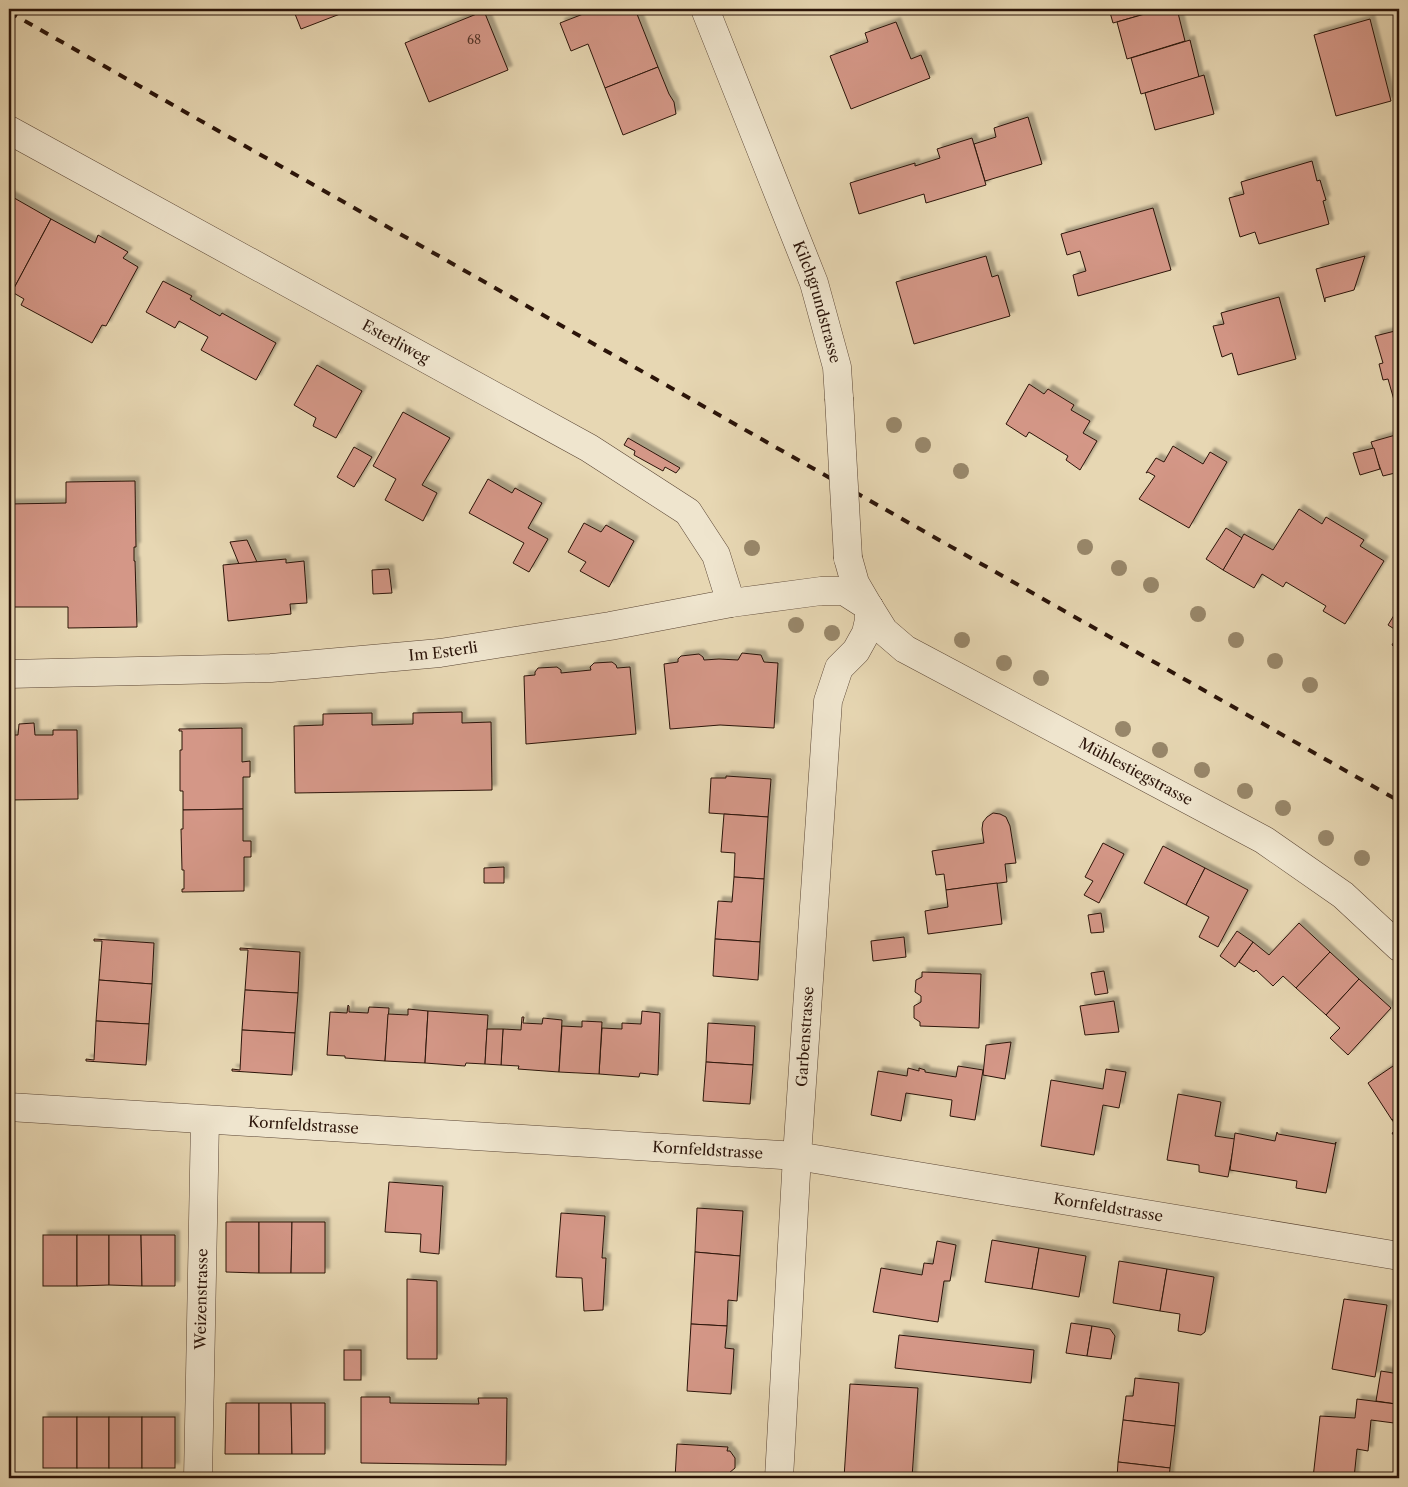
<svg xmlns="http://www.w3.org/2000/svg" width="1408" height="1487" font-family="'Libre Caslon Text',serif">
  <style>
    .building { fill: #d49787; stroke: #2b1409; filter: url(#shadow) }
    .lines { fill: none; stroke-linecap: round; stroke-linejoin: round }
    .street-casing { stroke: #5a4534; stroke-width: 29 }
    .street { stroke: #efe5ce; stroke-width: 28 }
    .rail { stroke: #2b1409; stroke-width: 4; stroke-dasharray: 9 9; stroke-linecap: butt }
    .street-bridge-casing { stroke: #5a4534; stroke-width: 29; stroke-linecap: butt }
    .street-bridge { stroke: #efe5ce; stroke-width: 28 }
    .tree { fill: #98876a }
    .labels { text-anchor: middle; stroke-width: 4; stroke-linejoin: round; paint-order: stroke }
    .number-label { font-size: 12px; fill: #553528 }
    .street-label { font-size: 15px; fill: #2b1409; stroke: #efe5ce }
  </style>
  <defs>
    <filter id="shadow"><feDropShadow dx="4.5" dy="-4.5" stdDeviation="1" flood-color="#0004"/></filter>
  </defs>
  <rect width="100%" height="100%" fill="#e7d7b3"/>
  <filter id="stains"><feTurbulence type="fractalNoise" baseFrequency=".004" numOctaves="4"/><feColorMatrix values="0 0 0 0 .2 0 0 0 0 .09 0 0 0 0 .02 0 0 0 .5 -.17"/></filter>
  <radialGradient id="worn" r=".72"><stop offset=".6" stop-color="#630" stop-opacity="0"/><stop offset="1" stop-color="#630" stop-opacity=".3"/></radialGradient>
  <g class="building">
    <polygon points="293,9 353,9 301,29"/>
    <polygon points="596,9 635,9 658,67 605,88 588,44 571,51 560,23"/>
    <polygon points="1109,9 1162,9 1113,23"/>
    <polygon points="1162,9 1177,9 1185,41 1127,59 1117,22"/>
    <polygon points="1261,9 1283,9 1262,14"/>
    <polygon points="484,11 508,70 429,102 405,43"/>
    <polygon points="1370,19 1391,101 1336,116 1314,35"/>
    <polygon points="896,22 911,59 921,55 930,78 851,109 830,56 868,42 865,33"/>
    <polygon points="1190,40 1199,77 1141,94 1131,58"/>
    <polygon points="658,67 669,94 674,102 676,114 623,135 605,88"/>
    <polygon points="1204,75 1214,114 1155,130 1145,93"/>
    <polygon points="1028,117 1042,164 985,181 974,144 996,137 994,128"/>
    <polygon points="972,138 986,185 926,203 924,194 859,214 850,183 915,163 915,166 940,158 937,149"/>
    <polygon points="1312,161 1317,181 1320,180 1326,200 1323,201 1329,224 1259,244 1255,232 1240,237 1229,198 1244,194 1241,182"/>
    <polygon points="9,195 51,219 12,292 9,290"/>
    <polygon points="1153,208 1171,270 1078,296 1073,275 1086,271 1080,251 1067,255 1061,234"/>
    <polygon points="51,219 95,243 98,235 128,252 123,258 138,267 106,326 102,325 92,343 21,305 24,299 12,292"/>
    <polygon points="986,256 992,277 998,275 1010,316 914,344 896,282"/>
    <polygon points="1365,256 1354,290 1325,298 1325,302 1316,269"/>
    <polygon points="163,281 192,296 190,299 220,316 222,313 276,343 256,380 201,350 208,337 179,321 175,328 146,312"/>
    <polygon points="1279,297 1296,359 1238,375 1232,353 1222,357 1213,326 1224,324 1221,313"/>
    <polygon points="1399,330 1399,398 1394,400 1388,379 1383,380 1379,364 1383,363 1375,336"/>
    <polygon points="317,365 362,391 336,438 313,426 316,418 294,405"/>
    <polygon points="1029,384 1044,394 1048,389 1074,405 1071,410 1090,421 1083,433 1097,441 1080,470 1066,460 1068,456 1029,432 1026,437 1006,424"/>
    <polygon points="403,412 450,438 422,485 437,493 423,521 385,500 396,479 373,466"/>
    <polygon points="1399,434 1399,472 1383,476 1371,442"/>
    <polygon points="628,438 680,468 676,473 665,467 663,471 634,455 635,451 624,445"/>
    <polygon points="1173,446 1203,464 1210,452 1227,462 1189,528 1139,499 1155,476 1148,472 1146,473 1156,458 1164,462"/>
    <polygon points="354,447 372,457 354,487 337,477"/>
    <polygon points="1374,448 1380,469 1360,475 1353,453"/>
    <polygon points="488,479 512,493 515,488 542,503 528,528 548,539 529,572 513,563 524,543 469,513"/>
    <polygon points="135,481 136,547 134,547 134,561 135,561 137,627 68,628 68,607 9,607 9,504 66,503 66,482"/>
    <polygon points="1299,509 1322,524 1326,517 1364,540 1360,546 1384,561 1345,624 1323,611 1326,606 1286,582 1283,587 1262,574 1254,588 1223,570 1244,534 1273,550"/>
    <polygon points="584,523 601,532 606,525 634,541 609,587 580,571 586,562 568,552"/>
    <polygon points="1226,528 1242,538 1223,570 1206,559"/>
    <polygon points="247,540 257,562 239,564 230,542"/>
    <polygon points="286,559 286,563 304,561 307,603 290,604 291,614 228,621 223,565"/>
    <polygon points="389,569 392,593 373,594 372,570"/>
    <polygon points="1399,607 1399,632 1388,625"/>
    <polygon points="1399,633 1399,651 1392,645"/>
    <polygon points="742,653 761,655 764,662 778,663 774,728 720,725 670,729 664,664 678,662 678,659 681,656 699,654 703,657 704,660 719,659 738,660"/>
    <polygon points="612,662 616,665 617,668 630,667 636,734 526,744 524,676 535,675 535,672 538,668 557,667 561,670 561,673 591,670 590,667 594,663"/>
    <polygon points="462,712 462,723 491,722 492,790 295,793 294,726 323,725 323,714 372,713 372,725 413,724 413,713"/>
    <polygon points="34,723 35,735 53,735 53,730 77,730 78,799 9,800 9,735 18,735 19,724"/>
    <polygon points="242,728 242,762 250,761 250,777 243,777 243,809 183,810 183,791 180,791 180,750 182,750 182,731 179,731 179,729"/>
    <polygon points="726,776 771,779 768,817 709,813 711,778 726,778"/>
    <polygon points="243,809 243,841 251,841 251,857 244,857 244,891 182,892 182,889 184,889 184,870 182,870 181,829 183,829 183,810"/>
    <polygon points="993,813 1000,814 1006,817 1010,826 1016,863 1005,864 1007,882 946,890 944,874 936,875 932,851 984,843 982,829 983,822 987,817"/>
    <polygon points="724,814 768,817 764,879 734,877 735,853 721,852"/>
    <polygon points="1103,843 1124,854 1099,903 1084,895 1093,881 1085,877"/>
    <polygon points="1163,846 1205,868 1186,905 1144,883"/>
    <polygon points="504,867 504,883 484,883 484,868"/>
    <polygon points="1205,868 1248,890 1218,947 1199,937 1209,917 1186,905"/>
    <polygon points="734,877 764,879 760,942 715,939 718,901 732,902"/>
    <polygon points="997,883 1002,924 928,934 925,911 948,907 946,890"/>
    <polygon points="1101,913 1104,932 1091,933 1088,915"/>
    <polygon points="1299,923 1330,952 1296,988 1283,976 1273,986 1256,970 1254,972 1239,962 1253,942 1269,955"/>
    <polygon points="1237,931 1253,942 1235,967 1220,956"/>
    <polygon points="904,937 906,957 873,961 871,941"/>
    <polygon points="94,939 154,943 152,984 99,980 102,941 94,941"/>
    <polygon points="715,939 760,942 758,980 713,976"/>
    <polygon points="240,948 300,952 298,993 245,990 248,950 240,950"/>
    <polygon points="1330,952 1359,979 1326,1015 1296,988"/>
    <polygon points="1104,971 1108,993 1095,995 1091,973"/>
    <polygon points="922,972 981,974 979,1028 920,1026 920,1022 914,1018 914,1006 921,1002 921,996 915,992 916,980 922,977"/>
    <polygon points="1359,979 1391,1008 1348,1055 1330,1038 1340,1028 1326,1015"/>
    <polygon points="99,980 152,984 149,1024 96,1021"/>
    <polygon points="245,990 298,993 295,1033 242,1030"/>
    <polygon points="1114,1001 1119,1032 1085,1035 1080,1006"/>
    <polygon points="348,1005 349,1006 349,1012 368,1013 369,1007 389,1008 385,1061 345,1058 345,1056 327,1055 330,1012 347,1013"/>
    <polygon points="408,1009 428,1011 425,1063 385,1061 388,1014 408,1015"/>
    <polygon points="428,1011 488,1015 485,1064 466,1063 465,1066 425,1063"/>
    <polygon points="642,1011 660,1013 658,1075 640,1073 639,1077 599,1074 602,1028 622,1029 622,1023 641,1024"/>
    <polygon points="522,1017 524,1017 523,1023 542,1024 543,1018 562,1020 559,1072 518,1069 519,1066 501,1065 503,1029 521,1030"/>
    <polygon points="96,1021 149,1024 146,1065 86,1061 86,1059 94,1060"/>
    <polygon points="582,1021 602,1022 599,1074 559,1072 562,1026 582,1027"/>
    <polygon points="708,1023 755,1026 753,1065 706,1062"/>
    <polygon points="487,1029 503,1029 501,1065 485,1064"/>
    <polygon points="242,1030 295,1033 292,1075 232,1071 232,1069 240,1070"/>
    <polygon points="1011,1042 1005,1079 983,1075 986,1045"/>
    <polygon points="706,1062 753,1065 750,1104 703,1101"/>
    <polygon points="1399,1062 1399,1115 1392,1120 1368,1083"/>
    <polygon points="958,1066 983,1070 975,1120 950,1116 952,1100 906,1093 901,1121 871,1115 878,1071 907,1076 908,1068 919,1071 919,1068 925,1070 925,1072 956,1077"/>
    <polygon points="1106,1069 1126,1072 1119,1108 1103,1105 1094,1155 1041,1146 1051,1080 1103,1089"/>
    <polygon points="1178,1094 1221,1102 1215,1136 1235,1139 1228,1177 1199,1172 1199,1165 1167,1160"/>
    <polygon points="1399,1115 1399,1143 1392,1133 1399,1129 1392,1120"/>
    <polygon points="1277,1132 1278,1134 1335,1144 1336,1142 1326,1193 1296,1188 1297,1181 1230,1170 1235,1133 1275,1141"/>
    <polygon points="389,1182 443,1186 439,1254 420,1252 421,1234 385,1232"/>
    <polygon points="697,1208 743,1211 740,1256 695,1252"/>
    <polygon points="561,1213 605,1216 602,1258 606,1258 603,1310 584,1311 582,1278 556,1277"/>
    <polygon points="226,1222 259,1222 259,1273 226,1272"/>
    <polygon points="259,1222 292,1222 291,1273 259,1273"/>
    <polygon points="292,1222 325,1222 325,1273 291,1273"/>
    <rect x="43" y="1235" width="34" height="51"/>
    <polygon points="77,1235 109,1235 109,1285 77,1286"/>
    <polygon points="109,1235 141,1235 142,1286 109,1285"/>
    <polygon points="141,1235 175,1235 175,1286 142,1286"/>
    <polygon points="992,1240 1039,1248 1032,1289 985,1282"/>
    <polygon points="937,1241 956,1245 950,1281 944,1281 938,1322 873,1312 881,1268 922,1275 924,1263 933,1264"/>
    <polygon points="1039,1248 1086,1256 1079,1297 1032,1289"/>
    <polygon points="695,1252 740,1256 737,1301 728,1300 727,1326 691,1324"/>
    <polygon points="1119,1261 1167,1269 1160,1311 1113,1303"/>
    <polygon points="1167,1269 1214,1277 1205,1332 1201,1335 1178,1331 1180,1314 1160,1311"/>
    <polygon points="407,1279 437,1281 437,1359 407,1359"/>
    <polygon points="1344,1299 1387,1305 1375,1377 1332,1369"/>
    <polygon points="1071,1323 1092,1326 1087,1356 1066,1353"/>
    <polygon points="691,1324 727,1326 725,1348 734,1349 731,1394 687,1391"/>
    <polygon points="1092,1326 1110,1329 1115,1336 1111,1359 1087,1356"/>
    <polygon points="899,1335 1034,1350 1031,1383 895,1368"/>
    <rect x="344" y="1350" width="17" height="30"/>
    <polygon points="1381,1371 1399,1374 1396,1404 1376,1401"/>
    <polygon points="1135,1378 1179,1383 1175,1426 1123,1420 1126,1396 1133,1396"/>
    <polygon points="850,1384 918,1388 912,1478 844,1478"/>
    <polygon points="361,1397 390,1397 390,1403 479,1404 478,1398 507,1398 506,1465 361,1463"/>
    <polygon points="1357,1399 1396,1404 1394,1423 1371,1420 1368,1451 1357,1449 1354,1478 1313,1478 1320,1416 1355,1418"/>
    <polygon points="226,1403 259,1403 259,1454 225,1454"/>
    <polygon points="259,1403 291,1403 292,1454 259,1454"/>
    <polygon points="291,1403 325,1403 325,1454 292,1454"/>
    <rect x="43" y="1417" width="34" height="51"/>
    <rect x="77" y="1417" width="32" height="51"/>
    <rect x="109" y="1417" width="33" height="51"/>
    <rect x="142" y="1417" width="33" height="51"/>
    <polygon points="1123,1420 1175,1426 1170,1468 1118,1462"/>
    <polygon points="677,1444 728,1447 727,1451 730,1451 735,1458 735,1468 729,1473 726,1473 725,1478 675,1478"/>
    <polygon points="1118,1462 1170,1468 1169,1478 1117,1478"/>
  </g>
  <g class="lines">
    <g class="street-casing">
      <g id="street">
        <path id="s1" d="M705,9L814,283L837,367L839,398"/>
        <path id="s2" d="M9,130L589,448L688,512L716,555L731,603"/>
        <path id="s3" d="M848,558L855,583L869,607L884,631L905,649L1264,840L1343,895L1399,947"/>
        <path id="s4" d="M9,674L271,668L440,653L610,626L731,603L821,591H844L869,607"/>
        <path id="s5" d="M9,1107L797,1156L1399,1256"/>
        <path id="s6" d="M198,1478L205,1120"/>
        <path id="s7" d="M779,1478L797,1156L828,701L839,668L856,651L866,633L869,620V607"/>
      </g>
    </g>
    <use href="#street" class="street"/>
    <polyline class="rail" points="9,12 1399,801"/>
    <g class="street-bridge-casing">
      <polyline id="street-bridge" points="839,398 848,558"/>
    </g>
    <use href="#street-bridge" class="street-bridge"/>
  </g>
  <g class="tree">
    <circle cx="894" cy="425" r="8"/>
    <circle cx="923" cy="445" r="8"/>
    <circle cx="961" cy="471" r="8"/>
    <circle cx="1085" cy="547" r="8"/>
    <circle cx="752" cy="548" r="8"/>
    <circle cx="1119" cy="568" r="8"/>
    <circle cx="1151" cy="585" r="8"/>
    <circle cx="1198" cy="614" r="8"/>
    <circle cx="796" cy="625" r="8"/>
    <circle cx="832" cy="633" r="8"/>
    <circle cx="962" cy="640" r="8"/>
    <circle cx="1236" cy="640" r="8"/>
    <circle cx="1275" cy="661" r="8"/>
    <circle cx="1004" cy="663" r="8"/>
    <circle cx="1041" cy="678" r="8"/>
    <circle cx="1310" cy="685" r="8"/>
    <circle cx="1123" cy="729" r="8"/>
    <circle cx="1160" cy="750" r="8"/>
    <circle cx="1202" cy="770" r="8"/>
    <circle cx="1245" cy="791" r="8"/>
    <circle cx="1283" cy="808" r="8"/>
    <circle cx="1326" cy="838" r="8"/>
    <circle cx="1362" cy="858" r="8"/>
  </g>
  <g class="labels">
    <g class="number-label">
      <text x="474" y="44">68</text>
    </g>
    <g class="street-label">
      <text dy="5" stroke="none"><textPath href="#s1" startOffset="314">Kilchgrundstrasse</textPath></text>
      <text dy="5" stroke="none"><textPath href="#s2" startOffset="441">Esterliweg</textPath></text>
      <text dy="5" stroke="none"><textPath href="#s4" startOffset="435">Im Esterli</textPath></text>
      <text dy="5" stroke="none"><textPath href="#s3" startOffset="371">Mühlestiegstrasse</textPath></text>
      <text dy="5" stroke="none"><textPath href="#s7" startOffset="442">Garbenstrasse</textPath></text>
      <text dy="5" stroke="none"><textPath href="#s5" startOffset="295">Kornfeldstrasse</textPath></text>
      <text dy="5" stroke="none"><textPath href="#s5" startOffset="700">Kornfeldstrasse</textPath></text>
      <text dy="5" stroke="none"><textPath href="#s5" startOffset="1105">Kornfeldstrasse</textPath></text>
      <text dy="5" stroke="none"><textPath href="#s6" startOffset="179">Weizenstrasse</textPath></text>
    </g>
  </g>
  <rect width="1408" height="1487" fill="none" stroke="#e7d7b3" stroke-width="30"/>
  <rect x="10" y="10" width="1388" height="1467" fill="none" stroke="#2b1409" stroke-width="2.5"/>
  <rect x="15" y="15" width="1378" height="1457" fill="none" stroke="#2b1409"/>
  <rect width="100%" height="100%" filter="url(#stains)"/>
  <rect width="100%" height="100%" fill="url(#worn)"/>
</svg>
